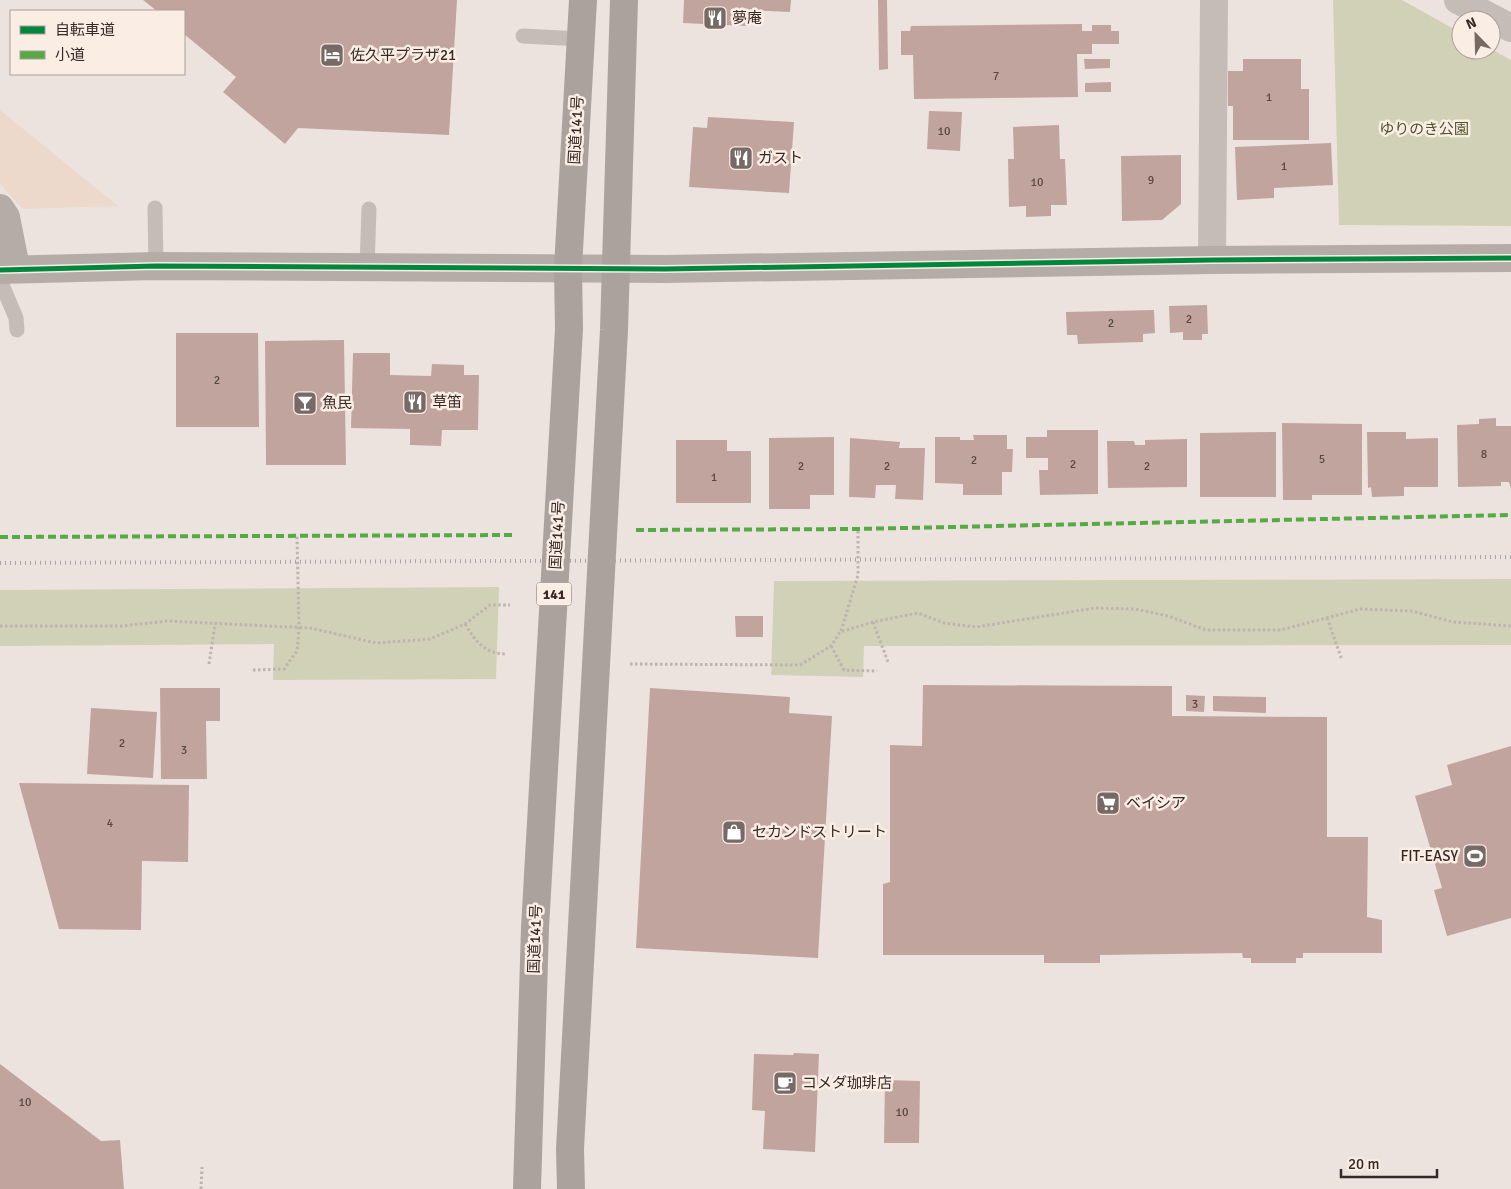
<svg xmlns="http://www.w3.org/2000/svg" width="1511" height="1189" font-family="Signika,'Noto Sans JP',sans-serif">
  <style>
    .green { fill: #d1d1b7 }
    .plaza { fill: #ecd9cc }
    .building { fill: #c2a49e }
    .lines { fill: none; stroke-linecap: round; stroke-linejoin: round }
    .path { stroke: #beb4af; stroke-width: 3; stroke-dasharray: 2.5 2.5; stroke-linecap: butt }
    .lane { stroke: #c5bcb7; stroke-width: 15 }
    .street { stroke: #c5bcb7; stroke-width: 28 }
    .secondary { stroke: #b6aca7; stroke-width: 28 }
    .highway { stroke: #aca29d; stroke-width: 28 }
    .rail { stroke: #ada5a2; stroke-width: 4; stroke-dasharray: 1 4; stroke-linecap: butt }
    .quiet { stroke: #5a4; stroke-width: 4; stroke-dasharray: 8 4; stroke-linecap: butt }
    .cycleway-casing { stroke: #faede4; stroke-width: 8 }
    .cycleway { stroke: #00873e; stroke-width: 5 }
    .labels { text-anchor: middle; stroke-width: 5; stroke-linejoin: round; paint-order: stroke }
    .number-label { font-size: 12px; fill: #594744 }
    .shield { fill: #faede4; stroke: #71635f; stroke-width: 1 }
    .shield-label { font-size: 14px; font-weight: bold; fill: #362826 }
    .poi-label { font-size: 15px; fill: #362826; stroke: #faede4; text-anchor: start }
    .park-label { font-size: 15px; fill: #4b5528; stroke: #faede4 }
    .street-label { font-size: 15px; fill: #362826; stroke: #faede4 }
  </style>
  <rect width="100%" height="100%" fill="#ede3de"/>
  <g class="green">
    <polygon points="1333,0 1402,0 1461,33 1461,50 1491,49 1511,60 1511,226 1339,225"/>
    <polygon points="1511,579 1511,645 864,646 863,677 771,675 774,581"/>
    <polygon points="499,587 496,679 273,680 274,644 0,646 0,590"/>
  </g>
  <polygon class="plaza" points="0,110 118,206 23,209 0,184"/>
  <g class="building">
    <polygon points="143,0 457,0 449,135 298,128 285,144 223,92 236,77 184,34 184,11 157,11"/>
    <polygon points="684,0 791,0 790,12 747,10 747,26 683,23"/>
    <polygon points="878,0 887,0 888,69 879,70"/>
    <polygon points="1082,24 1082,31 1092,31 1092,25 1111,25 1111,31 1119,31 1119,44 1092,44 1092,54 1077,54 1078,97 914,99 913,55 901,55 901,31 910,31 911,26"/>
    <polygon points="1084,59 1110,59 1110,68 1085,69"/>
    <polygon points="1243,59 1301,59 1301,89 1309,89 1309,140 1233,140 1233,106 1228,106 1228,71 1243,71"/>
    <polygon points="1111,82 1111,92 1085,92 1085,83"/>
    <polygon points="929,111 962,112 960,151 927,149"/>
    <polygon points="708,117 794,122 789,193 689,187 693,127 707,128"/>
    <polygon points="1059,125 1060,159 1065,159 1067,205 1051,205 1051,216 1026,217 1026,206 1009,207 1008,159 1014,159 1013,127"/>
    <polygon points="1331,143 1333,185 1274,188 1274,198 1237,200 1235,147"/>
    <polygon points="1181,155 1181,204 1162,220 1122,221 1121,156"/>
    <polygon points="1207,305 1208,334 1202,334 1202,340 1183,340 1183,332 1170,333 1169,306"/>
    <polygon points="1154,310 1155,333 1143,334 1143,342 1078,344 1077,335 1067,335 1066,312"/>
    <polygon points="176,333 258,333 259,427 176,427"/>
    <polygon points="344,340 346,465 266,465 265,341"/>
    <polygon points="353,353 390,353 390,375 431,376 432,364 464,365 464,375 479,375 478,430 442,430 441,446 410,445 410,429 351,428"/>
    <polygon points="1496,418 1496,426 1511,426 1511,489 1509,482 1501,482 1501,486 1458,487 1457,425 1479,424 1479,419"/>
    <polygon points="1282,423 1362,424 1362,495 1312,495 1312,500 1283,500"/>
    <polygon points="1047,430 1098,430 1098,494 1040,495 1039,470 1048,470 1048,458 1026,458 1026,437 1047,437"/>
    <polygon points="1276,432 1276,497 1200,497 1200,433"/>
    <polygon points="1367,432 1406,432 1406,439 1438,438 1438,487 1404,487 1404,496 1372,497 1371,487 1368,488"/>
    <polygon points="973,435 1007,435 1007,449 1013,449 1012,472 1002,472 1002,495 963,495 963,484 935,483 935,437 960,437 960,440 974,440"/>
    <polygon points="834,437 834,495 810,495 810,509 769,509 769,438"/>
    <polygon points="850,438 900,442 899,448 925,448 923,500 895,499 896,485 876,485 875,498 849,497"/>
    <polygon points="1187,439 1187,487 1108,488 1107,441 1134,441 1135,445 1145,445 1145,440"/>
    <polygon points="676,440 727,440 727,451 751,451 751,503 676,503"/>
    <polygon points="735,616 763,616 763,637 736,637"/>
    <polygon points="923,685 1172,686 1172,716 1327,717 1327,837 1368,837 1367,917 1382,920 1382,953 1303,953 1303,958 1296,958 1296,963 1251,963 1251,958 1243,958 1242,953 1100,955 1100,963 1044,963 1044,955 883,955 883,884 890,882 890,745 922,746"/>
    <polygon points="160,688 220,688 220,721 206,721 207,779 161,779"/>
    <polygon points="650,688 790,697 789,713 832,716 818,958 636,948"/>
    <polygon points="1186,695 1205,696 1204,712 1186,711"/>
    <polygon points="1213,696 1266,697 1266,713 1213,711"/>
    <polygon points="91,708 157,712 153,778 87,774"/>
    <polygon points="1511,746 1511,918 1447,936 1434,890 1442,888 1415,796 1452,785 1447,765"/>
    <polygon points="19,783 189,785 188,862 142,861 141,930 59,929"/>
    <polygon points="794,1053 819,1054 815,1152 763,1149 765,1111 752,1110 754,1054 793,1055"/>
    <polygon points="0,1064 101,1141 120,1140 124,1189 0,1189"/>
    <polygon points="885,1080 920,1081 919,1143 884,1143"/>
  </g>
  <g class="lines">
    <g class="path">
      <polyline points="1327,618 1342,660"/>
      <polyline points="873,622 888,662"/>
      <path d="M465,624C476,642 485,654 507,654"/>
      <polyline points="0,626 122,626 168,621 310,628 376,643 430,639 465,624 490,605 510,605"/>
      <polyline points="841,631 858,575 858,529"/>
      <polyline points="831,646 844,670 877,671"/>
      <polyline points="209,664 215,624"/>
      <polyline points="630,664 800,665 831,646 840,632 873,622 918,613 944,623 976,627 1095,608 1135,609 1168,616 1206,630 1281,630 1360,609 1412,611 1453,622 1511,626"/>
      <polyline points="253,670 284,669 297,651 299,628 297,536"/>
      <polyline points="201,1189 202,1167"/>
    </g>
    <g class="lane">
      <polyline points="523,36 581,39"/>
      <polyline points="155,208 156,266"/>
      <polyline points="367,268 369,209"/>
      <polyline points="0,280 16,318 17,330"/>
    </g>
    <g class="street">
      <polyline points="1458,0 1511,28"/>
      <polyline points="1212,260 1214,0"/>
    </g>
    <g class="secondary">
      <polyline points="0,208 6,217 16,268"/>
      <polyline points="0,270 156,266 665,269 1212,260 1511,258"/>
    </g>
    <g class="highway">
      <polyline points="527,1189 535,928 569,329 568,268 583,0"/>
      <polyline points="571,1189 570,1149 614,330 624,0"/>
    </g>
    <polyline class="rail" points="0,563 1511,557"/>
    <g class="quiet">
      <polyline points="636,530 858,529 1511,515"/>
      <polyline points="0,537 512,535"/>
    </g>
    <g class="cycleway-casing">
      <polyline id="cycleway" points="0,270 156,266 665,269 1212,260 1511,258"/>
    </g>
    <use href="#cycleway" class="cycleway"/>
  </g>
  <defs>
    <g id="restaurant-square" transform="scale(1.25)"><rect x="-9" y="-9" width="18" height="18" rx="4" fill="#766966" stroke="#faede4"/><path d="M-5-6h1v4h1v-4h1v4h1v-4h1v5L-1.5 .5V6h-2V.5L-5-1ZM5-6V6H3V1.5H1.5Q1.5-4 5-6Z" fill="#fff"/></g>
    <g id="hotel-square" transform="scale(1.25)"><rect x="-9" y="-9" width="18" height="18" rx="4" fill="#766966" stroke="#faede4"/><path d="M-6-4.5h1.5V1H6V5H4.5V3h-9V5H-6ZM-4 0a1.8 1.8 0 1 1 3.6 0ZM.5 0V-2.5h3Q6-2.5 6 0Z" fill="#fff"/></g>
    <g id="bar-square" transform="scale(1.25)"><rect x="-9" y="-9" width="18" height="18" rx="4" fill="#766966" stroke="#faede4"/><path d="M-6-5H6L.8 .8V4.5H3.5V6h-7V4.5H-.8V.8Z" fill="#fff"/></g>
    <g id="supermarket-square" transform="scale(1.25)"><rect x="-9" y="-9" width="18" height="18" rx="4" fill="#766966" stroke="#faede4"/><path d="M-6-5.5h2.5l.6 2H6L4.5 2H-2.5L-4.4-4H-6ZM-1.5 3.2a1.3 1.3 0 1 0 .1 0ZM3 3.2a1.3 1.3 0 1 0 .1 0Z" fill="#fff"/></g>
    <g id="shop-square" transform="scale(1.25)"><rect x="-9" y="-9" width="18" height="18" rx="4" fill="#766966" stroke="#faede4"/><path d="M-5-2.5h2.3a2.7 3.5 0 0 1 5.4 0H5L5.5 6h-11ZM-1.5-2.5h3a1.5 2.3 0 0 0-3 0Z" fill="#fff"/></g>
    <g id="stadium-square" transform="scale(1.25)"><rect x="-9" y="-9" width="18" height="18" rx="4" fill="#766966" stroke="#faede4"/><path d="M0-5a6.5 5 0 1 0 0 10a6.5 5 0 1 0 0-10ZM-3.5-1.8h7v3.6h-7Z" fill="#fff"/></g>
    <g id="cafe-square" transform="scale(1.25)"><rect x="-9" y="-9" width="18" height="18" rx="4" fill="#766966" stroke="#faede4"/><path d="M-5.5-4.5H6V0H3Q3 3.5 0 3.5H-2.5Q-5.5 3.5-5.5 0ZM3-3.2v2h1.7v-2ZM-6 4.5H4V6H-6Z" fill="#fff"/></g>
  </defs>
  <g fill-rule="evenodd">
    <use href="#restaurant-square" x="715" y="18"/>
    <use href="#hotel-square" x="332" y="55"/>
    <use href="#restaurant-square" x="741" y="158"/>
    <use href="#restaurant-square" x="415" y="402"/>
    <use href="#bar-square" x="305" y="403"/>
    <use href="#supermarket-square" x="1108" y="803"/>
    <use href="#shop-square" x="734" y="832"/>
    <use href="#stadium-square" x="1475" y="856"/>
    <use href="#cafe-square" x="785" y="1083"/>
  </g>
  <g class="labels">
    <g class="number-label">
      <text x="996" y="80">7</text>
      <text x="1269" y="101">1</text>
      <text x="944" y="135">10</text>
      <text x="1284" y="170">1</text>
      <text x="1151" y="184">9</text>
      <text x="1037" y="186">10</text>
      <text x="1189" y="323">2</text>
      <text x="1111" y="327">2</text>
      <text x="217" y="384">2</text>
      <text x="1484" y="458">8</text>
      <text x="1322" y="463">5</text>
      <text x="974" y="464">2</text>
      <text x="1073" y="468">2</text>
      <text x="801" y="470">2</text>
      <text x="887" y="470">2</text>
      <text x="1147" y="470">2</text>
      <text x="714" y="481">1</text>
      <text x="1195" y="708">3</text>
      <text x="122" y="747">2</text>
      <text x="184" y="754">3</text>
      <text x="110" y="827">4</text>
      <text x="25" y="1106">10</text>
      <text x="902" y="1116">10</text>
    </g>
    <rect class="shield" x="536.5" y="582.5" width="35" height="23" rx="4"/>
    <g class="shield-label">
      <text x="554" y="599">141</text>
    </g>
    <g class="poi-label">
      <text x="732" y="23">夢庵</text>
      <text x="350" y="60">佐久平プラザ21</text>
      <text x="758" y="163">ガスト</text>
      <text x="432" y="407">草笛</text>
      <text x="322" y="408">魚民</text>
      <text x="1126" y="808">ベイシア</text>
      <text x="752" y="837">セカンドストリート</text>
      <text x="1458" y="861" text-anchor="end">FIT-EASY</text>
      <text x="802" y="1088">コメダ珈琲店</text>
    </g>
    <g class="park-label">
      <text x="1424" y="134">ゆりのき公園</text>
    </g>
    <g class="street-label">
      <text transform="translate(576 130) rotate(-87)" y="5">国道141号</text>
      <text transform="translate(557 535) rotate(-87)" y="5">国道141号</text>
      <text transform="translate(535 939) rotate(-88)" y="5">国道141号</text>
    </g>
  </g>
  <rect x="10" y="10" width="175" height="65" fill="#faede4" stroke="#ac9e98"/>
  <rect x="20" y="26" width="25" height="8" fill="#00873e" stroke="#ac9e98"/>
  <text x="55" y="35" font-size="15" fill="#362826">自転車道</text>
  <rect x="20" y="51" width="25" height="8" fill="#55aa44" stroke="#ac9e98"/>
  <text x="55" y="60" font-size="15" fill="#362826">小道</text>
  <g transform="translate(1476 35) rotate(337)"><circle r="24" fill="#faede4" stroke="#ac9e98"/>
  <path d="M0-4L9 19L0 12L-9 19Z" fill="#766966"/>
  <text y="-8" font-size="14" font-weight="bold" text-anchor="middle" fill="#362826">N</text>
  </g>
  <path d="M1341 1169v8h96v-8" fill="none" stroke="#362826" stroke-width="2.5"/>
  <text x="1348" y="1169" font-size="15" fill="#362826" stroke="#faede4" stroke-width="4" paint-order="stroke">20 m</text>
</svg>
